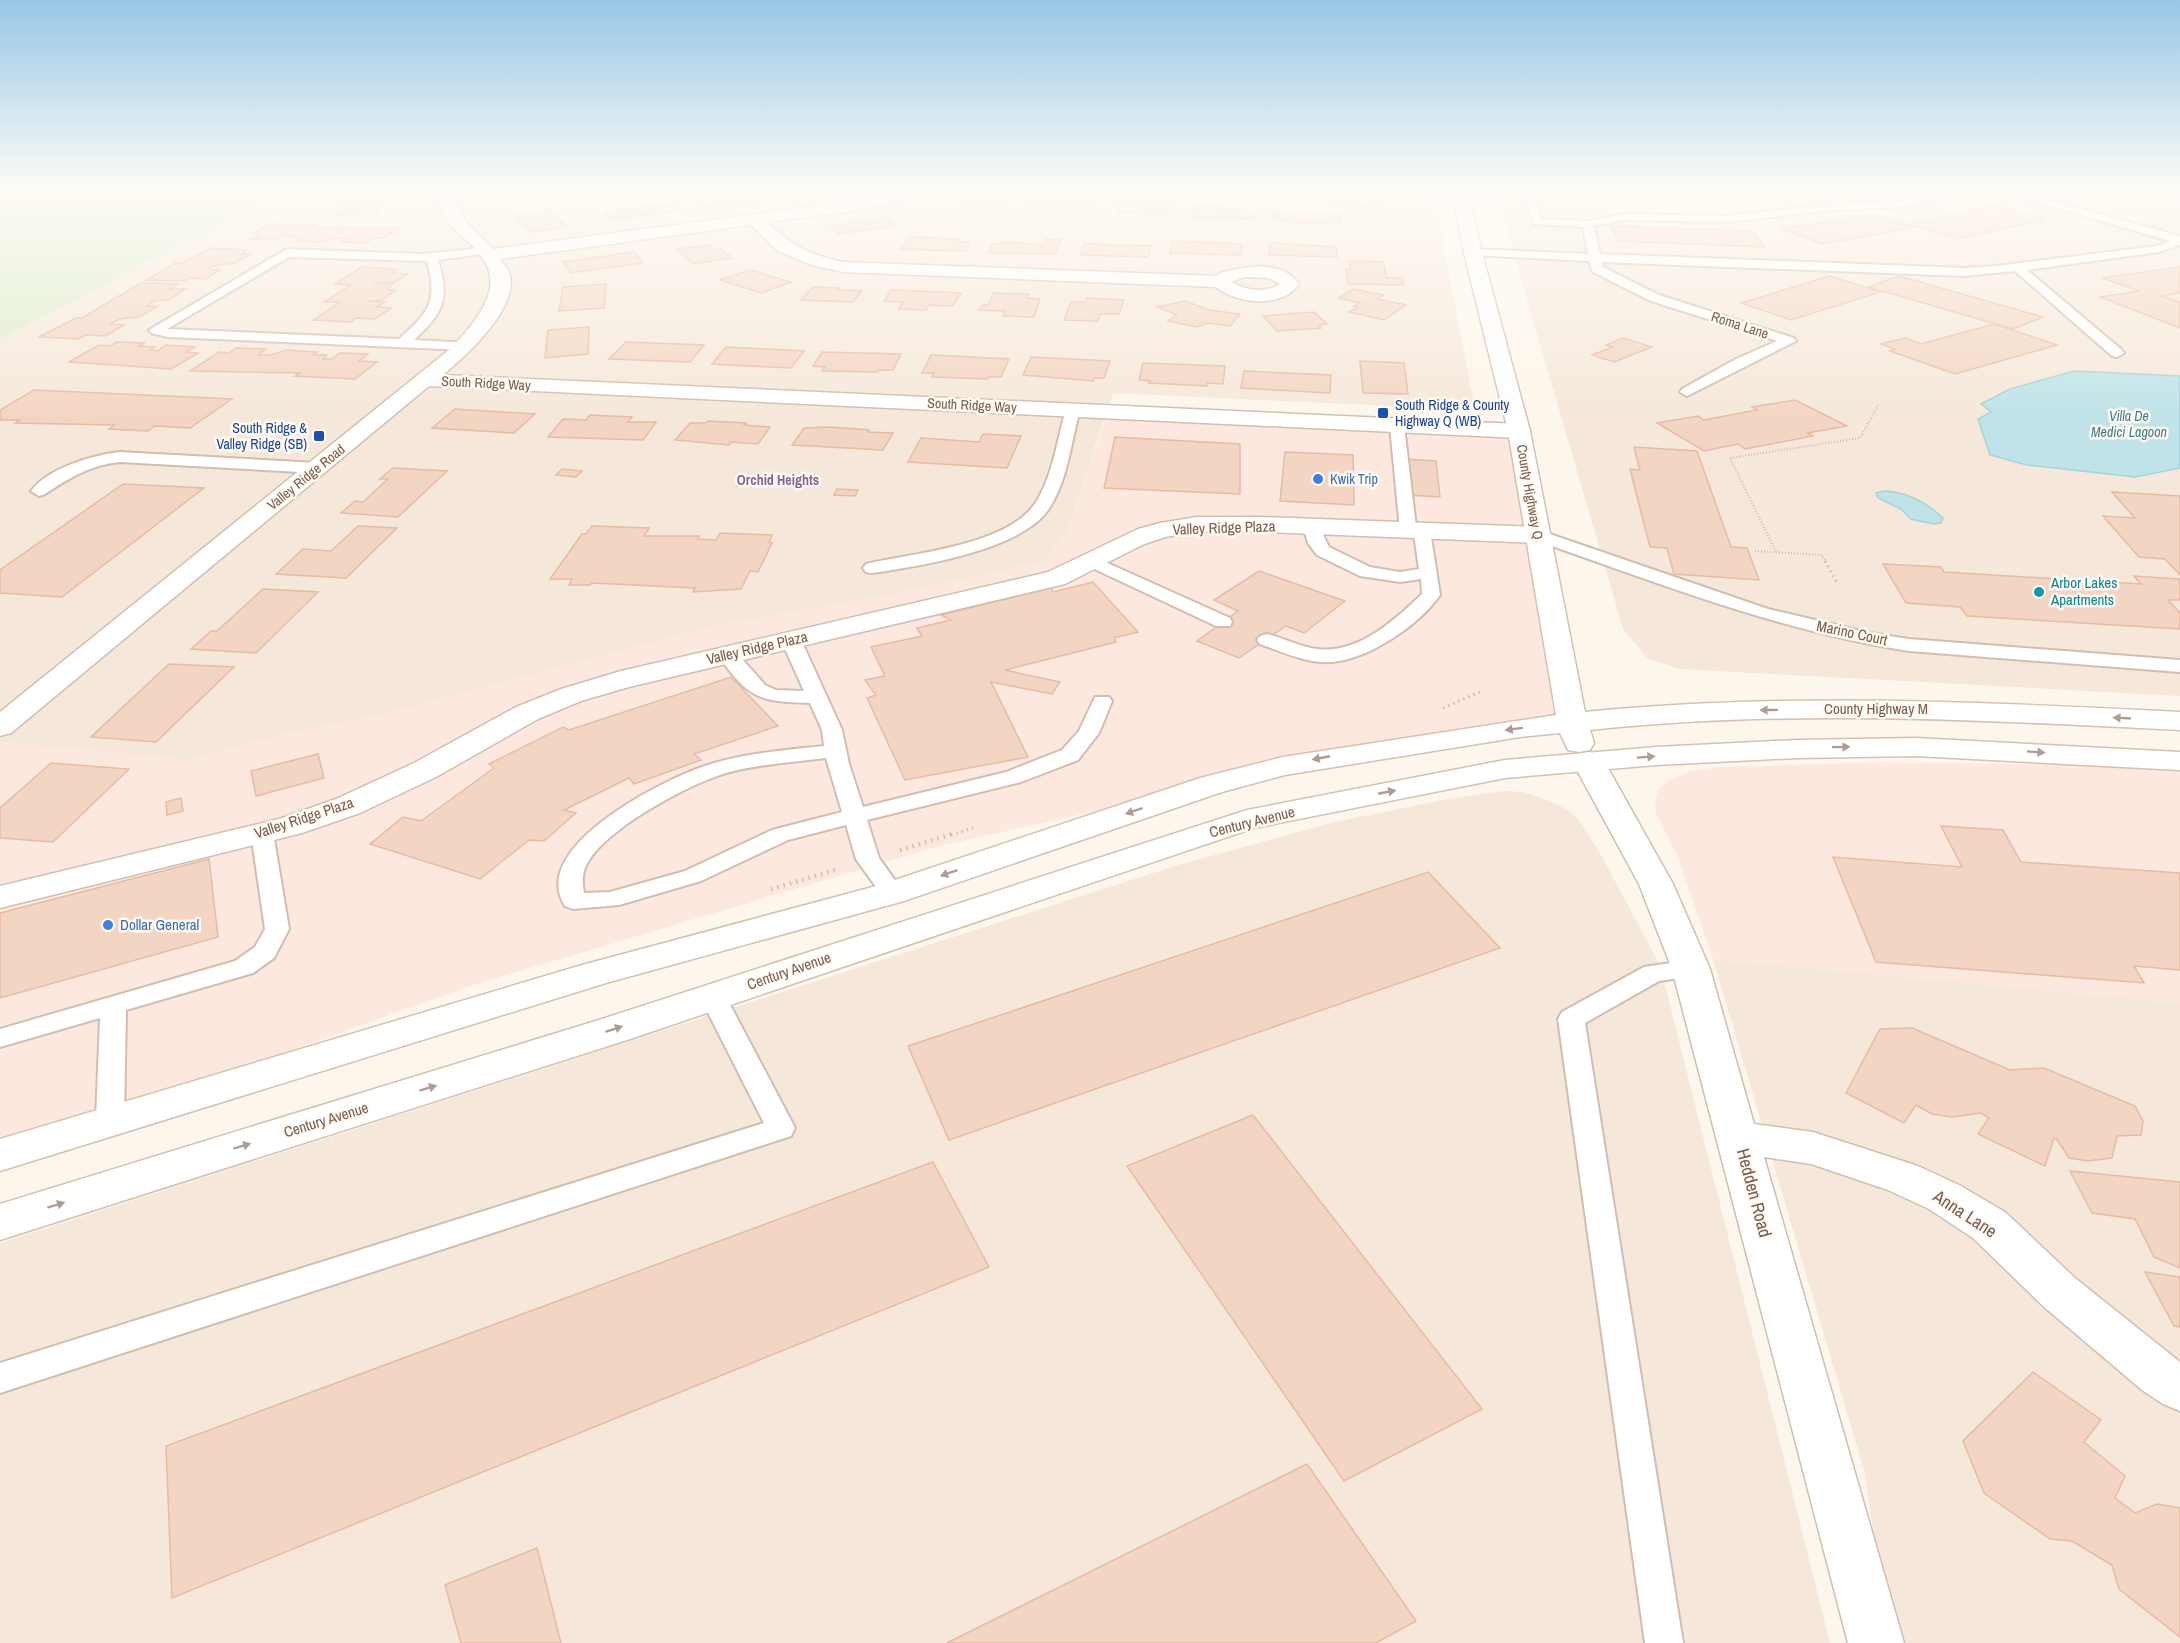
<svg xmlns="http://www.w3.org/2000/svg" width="2180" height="1643" font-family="'Archivo Narrow',sans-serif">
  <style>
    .residential { fill: #f5e8da }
    .commercial { fill: #fde8e0 }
    .green { fill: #d8ecc9 }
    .water { fill: #bfe3e8; stroke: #a5d3da; stroke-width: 1.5 }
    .building { fill: #f3d5c3; stroke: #e6bba3; stroke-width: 1.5 }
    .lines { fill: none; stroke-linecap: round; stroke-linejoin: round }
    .lane-casing { stroke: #d1beb0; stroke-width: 4 }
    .street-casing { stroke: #d1beb0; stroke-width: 3 }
    .secondary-casing { stroke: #d6c0b0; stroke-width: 3 }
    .path-far2 { stroke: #d9b8a5; stroke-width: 2; stroke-dasharray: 1 2; stroke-linecap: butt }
    .path-far1 { stroke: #d9b8a5; stroke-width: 3; stroke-dasharray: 1.5 4; stroke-linecap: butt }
    .path { stroke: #d9b8a5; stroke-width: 4.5; stroke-dasharray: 1.5 5; stroke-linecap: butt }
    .lane { fill: #fff; fill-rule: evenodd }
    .street { fill: #fff; fill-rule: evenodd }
    .secondary { fill: #fff; fill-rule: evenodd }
    .oneway { fill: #af9d94 }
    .transit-dot { fill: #1a4fb4; stroke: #fffaf3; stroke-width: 2 }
    .shop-dot { fill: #3f7fe0; stroke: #fffaf3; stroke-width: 2 }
    .culture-dot { fill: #0f9aa8; stroke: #fffaf3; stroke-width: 2 }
    .labels { text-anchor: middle; stroke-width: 5; stroke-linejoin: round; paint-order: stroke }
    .far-street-label { font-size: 14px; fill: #7a5c4d; stroke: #fffaf3 }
    .far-transit-label { font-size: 14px; fill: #164399; stroke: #fffaf3; text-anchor: start }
    .far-water-label { font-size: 14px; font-style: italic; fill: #437c86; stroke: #fffaf3 }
    .far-shop-label { font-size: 14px; fill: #366cbe; stroke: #fffaf3; text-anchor: start }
    .far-neighbourhood-label { font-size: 14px; font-weight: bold; fill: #846695; stroke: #fffaf3 }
    .street-label { font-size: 15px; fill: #7a5c4d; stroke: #fffaf3 }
    .culture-label { font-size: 15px; fill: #0d838f; stroke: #fffaf3; text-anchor: start }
    .shop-label { font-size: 15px; fill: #366cbe; stroke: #fffaf3; text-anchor: start }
    .near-street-label { font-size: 18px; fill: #7a5c4d; stroke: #fffaf3 }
  </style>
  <rect width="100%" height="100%" fill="#fdf6ec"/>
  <g class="residential">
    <polygon points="287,189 1433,189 1475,410 1113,393 1066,534 1044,562 885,596 719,625 387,713 298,731 187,760 0,742 0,339"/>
    <polygon points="1495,189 2180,189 2180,696 1680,669 1647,658 1623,629"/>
    <polygon points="1503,791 1523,792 1547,800 1566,809 1578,819 1601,855 1660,965 1830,1643 0,1643 0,1243 1178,865 1335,822 1448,799"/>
    <polygon points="1713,959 2180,1003 2180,1643 1890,1643 1864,1470"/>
  </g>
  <g class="commercial">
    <polygon points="1108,412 1519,431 1572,722 1211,785 936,847 473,985 0,1155 0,742 187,760 298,731 387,713 719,625 885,596 1044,562 1066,533"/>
    <polygon points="1885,762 2180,767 2180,1003 1713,959 1677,855 1656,813 1655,800 1659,788 1671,779 1691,771 1719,767"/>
  </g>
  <polygon class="green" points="0,189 287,189 0,339"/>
  <g class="water">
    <polygon points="2074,371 2180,376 2180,468 2135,477 2027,465 1990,455 1978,419 1991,412 1981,404 2010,389"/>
    <path d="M1884,491C1907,492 1926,502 1943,518L1941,523L1933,524L1911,519L1901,509L1878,498L1876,493Z"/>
  </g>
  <g class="building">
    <polygon points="508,189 537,189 539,198 510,200"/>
    <polygon points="772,189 839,189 841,190 780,196"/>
    <polygon points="1567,189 1615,189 1620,199 1571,198"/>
    <polygon points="753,192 761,200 700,208 694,200"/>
    <polygon points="1363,193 1387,196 1372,208 1330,203 1338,196 1355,199"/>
    <polygon points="389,195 377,213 336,215 350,197"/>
    <polygon points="985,195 1007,200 981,209 959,204"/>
    <polygon points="1034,197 1094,199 1091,207 1031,205"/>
    <polygon points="1120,201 1169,203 1167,215 1117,212"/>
    <polygon points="674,204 681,211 610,220 604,212"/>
    <polygon points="1193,205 1224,206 1224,210 1254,211 1255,219 1193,218"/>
    <polygon points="1995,205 2045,219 1958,239 1909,224"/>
    <polygon points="549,210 567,227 531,232 514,215"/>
    <polygon points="1273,211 1340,214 1341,222 1331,222 1331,224 1291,223 1291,220 1273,220"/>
    <polygon points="1874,214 1916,227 1822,244 1781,229"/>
    <polygon points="888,217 895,226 837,234 831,226"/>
    <polygon points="269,224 314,225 311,227 399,228 384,238 373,238 366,243 341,242 347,238 338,238 319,242 296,241 300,238 291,237 293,236 284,235 278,239 252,239 259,235 254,232"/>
    <polygon points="1611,226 1753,231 1764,247 1618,241"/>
    <polygon points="909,237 959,239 957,242 970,242 965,251 900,249"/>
    <polygon points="1046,239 1061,240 1055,254 988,253 993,244 1002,244 1004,242 1044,245"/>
    <polygon points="1173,241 1242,244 1241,255 1170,253"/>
    <polygon points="1270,243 1336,247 1337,257 1269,255"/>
    <polygon points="1084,244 1151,246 1148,257 1080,255"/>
    <polygon points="709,245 715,250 721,249 732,258 693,264 677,249"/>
    <polygon points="210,248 247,250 242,254 250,254 235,263 212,266 207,269 220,270 205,279 190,278 184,281 146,280 176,263 183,263"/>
    <polygon points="634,252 643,263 571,273 563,262"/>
    <polygon points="1349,261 1383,262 1387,278 1402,278 1404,285 1348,284 1346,269 1351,269"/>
    <polygon points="362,267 397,269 391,273 407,274 394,283 373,283 392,284 387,290 396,290 382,300 367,301 385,302 376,307 391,308 375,319 356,318 351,322 313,320 340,302 324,302 351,285 335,284"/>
    <polygon points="2180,267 2180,293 2161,296 2180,302 2180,328 2100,297 2139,291 2102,278"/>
    <polygon points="750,270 791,282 761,293 720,280"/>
    <polygon points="1830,276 1880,292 1791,320 1741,303"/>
    <polygon points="1899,276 2043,317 2013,329 1868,287"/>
    <polygon points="141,283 178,284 170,289 186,289 168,300 151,301 154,301 147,306 157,307 139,317 120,319 109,324 124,325 105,336 86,335 78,339 39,337 76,318 82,318"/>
    <polygon points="606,284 604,308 559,311 563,287"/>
    <polygon points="813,287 840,288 839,290 862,291 853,302 801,300"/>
    <polygon points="1353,289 1383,295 1377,299 1406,305 1384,320 1349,312 1358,307 1354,306 1360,303 1339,298"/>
    <polygon points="891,290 961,293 953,306 929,305 926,310 899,309 903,302 884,301"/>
    <polygon points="993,293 1028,294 1027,298 1040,299 1034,317 1003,316 1005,311 979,310 982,305 988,305"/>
    <polygon points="1087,298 1124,300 1119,314 1100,314 1098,321 1064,320 1071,302 1085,302"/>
    <polygon points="1185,301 1209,310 1240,314 1230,326 1208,323 1197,327 1168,321 1177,315 1157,307"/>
    <polygon points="1314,312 1327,324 1319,325 1321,328 1277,331 1263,316"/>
    <polygon points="1994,324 2057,345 1955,374 1890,351 1895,349 1881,344 1905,338 1921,344"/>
    <polygon points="589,327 588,354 545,358 548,330"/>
    <polygon points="1623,338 1652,347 1614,362 1592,355 1613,347 1606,345"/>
    <polygon points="117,342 144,343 139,346 155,347 150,350 157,351 166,345 195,347 186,352 198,353 171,369 69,362 99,345 110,346"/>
    <polygon points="626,342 704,345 690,362 609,359"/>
    <polygon points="726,347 804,351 791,368 712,364"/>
    <polygon points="236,348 266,349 258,355 270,355 287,350 317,352 313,355 327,355 323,359 331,359 340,353 368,354 359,361 377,362 355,379 295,376 300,373 190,371 219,352 229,353"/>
    <polygon points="822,352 901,354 893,370 879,370 878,372 822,371 825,367 813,366"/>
    <polygon points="931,355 1009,359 1001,377 989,377 988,379 932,377 934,373 922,373"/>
    <polygon points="1031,357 1110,361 1104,378 1094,378 1093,381 1023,375"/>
    <polygon points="1360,361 1404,363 1408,394 1363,393"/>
    <polygon points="1143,363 1225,366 1223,384 1207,383 1207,386 1149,383 1150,381 1139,380"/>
    <polygon points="1244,371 1331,375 1330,393 1241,388"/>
    <polygon points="34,390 232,399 190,428 155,426 148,431 109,429 114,425 15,423 20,420 0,420 0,410"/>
    <polygon points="1795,400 1847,426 1808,433 1813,436 1745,449 1738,444 1704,451 1657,423 1698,416 1704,420 1757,410 1752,407"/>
    <polygon points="455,409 535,414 514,433 432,428"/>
    <polygon points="590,415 632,417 628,422 656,422 643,440 548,437 563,419 586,420"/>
    <polygon points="708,421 746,423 744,425 770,427 758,444 731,442 729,445 675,440 690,423 706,423"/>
    <polygon points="830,427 869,430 868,432 893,433 883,450 792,445 804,428"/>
    <polygon points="983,434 1021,436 1007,468 908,462 921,438 979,442"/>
    <polygon points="1115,437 1240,444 1240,494 1104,488"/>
    <polygon points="1634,447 1697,451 1731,547 1747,548 1759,580 1674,574 1667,548 1650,547 1630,469 1640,470"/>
    <polygon points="1285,452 1353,455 1354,505 1280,501"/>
    <polygon points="1405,459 1436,461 1440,497 1407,495"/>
    <polygon points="393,468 447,471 398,517 341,513 355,501 363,502 388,479 380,479"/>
    <polygon points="562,469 582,471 576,477 556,475"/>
    <polygon points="741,479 756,479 752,486 737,486"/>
    <polygon points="123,484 204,488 62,597 0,593 0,570"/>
    <polygon points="837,489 858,490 855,496 834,495"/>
    <polygon points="2112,492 2180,496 2180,575 2165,559 2139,557 2103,516 2135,518"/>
    <polygon points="358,526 397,528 346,578 276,574 303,549 331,551"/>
    <polygon points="592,526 649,528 644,536 699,536 698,539 716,540 720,533 772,535 769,542 772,543 758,572 750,571 741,589 693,592 695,588 592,583 590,585 569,585 572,579 550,579 582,534 586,534"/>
    <polygon points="1883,564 1941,567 1944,572 2141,584 2134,576 2180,579 2180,600 2168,600 2180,613 2180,629 1967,616 1960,607 1906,603"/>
    <polygon points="1259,571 1345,601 1304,633 1286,626 1239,658 1197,641 1238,611 1214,600"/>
    <polygon points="1093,582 1138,632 1114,638 1116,642 1005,670 1060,682 1052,694 991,682 1028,757 905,780 867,698 876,695 865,680 885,676 871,647 922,636 917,628 951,620 941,615 1051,588 1053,592"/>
    <polygon points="263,589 318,592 256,653 191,649 211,631 217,631"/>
    <polygon points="169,664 234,667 156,742 91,737"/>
    <polygon points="731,677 778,726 694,754 701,760 634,784 629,778 564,810 576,813 544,841 529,840 480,879 370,844 403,817 421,821 494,768 489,764 563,727 569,730"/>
    <polygon points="318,754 324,778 256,796 251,771"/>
    <polygon points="51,763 129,769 53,842 0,838 0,808"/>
    <polygon points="181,798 183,811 167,815 166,802"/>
    <polygon points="1941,826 2003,830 2021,862 2180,873 2180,970 2134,966 2144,983 1876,962 1833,857 1962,867"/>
    <polygon points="209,859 218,937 0,998 0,913"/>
    <polygon points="1428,872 1500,948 949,1140 908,1046"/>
    <polygon points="1912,1028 2010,1070 2044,1068 2135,1106 2143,1121 2141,1135 2117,1136 2112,1158 2088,1161 2069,1158 2058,1141 2054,1138 2045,1166 1978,1134 1989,1118 1981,1113 1952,1117 1932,1114 1916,1105 1904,1123 1846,1093 1880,1029"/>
    <polygon points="1253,1115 1482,1409 1344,1481 1127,1166"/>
    <polygon points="933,1162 989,1267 172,1598 166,1446"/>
    <polygon points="2070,1171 2180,1182 2180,1268 2154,1257 2135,1219 2092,1213"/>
    <polygon points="2145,1272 2180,1277 2180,1327 2174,1326"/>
    <polygon points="2033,1372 2101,1420 2084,1442 2125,1476 2115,1498 2135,1513 2157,1504 2180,1508 2180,1637 2119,1589 2112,1565 2072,1541 2050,1539 1984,1493 1963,1441"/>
    <polygon points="1307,1464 1416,1621 1376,1643 947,1643"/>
    <polygon points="537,1548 561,1643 461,1643 445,1585"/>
  </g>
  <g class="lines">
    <g class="lane-casing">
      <g id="lane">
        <polygon points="1521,189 1531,189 1542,219 1588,221 1624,214 1726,216 1834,204 1904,201 1953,189 1971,189 1904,207 1834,210 1726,222 1624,220 1594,226 1600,254 1964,268 1988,267 2157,246 2170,241 1992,189 2009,189 2180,236 2180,245 2159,252 2027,270 2122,350 2124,353 2117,357 2112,356 2015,271 1964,276 1601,262 1603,267 1659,295 1794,338 1796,341 1687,396 1680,392 1682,389 1736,359 1777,341 1651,301 1593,272 1589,261 1469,255 1469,251 1473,249 1588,254 1583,227 1534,224"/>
        <path d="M485,248L491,251L489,253L438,260C450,299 444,312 414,340L470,343L472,346L465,350L168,337L151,333L149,330L287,249L422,254ZM289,257L427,261C438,302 429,312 399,339L167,329Z"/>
        <path d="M1073,406L1080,410C1071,441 1068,479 1050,507C1024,550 919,566 872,573L866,572L863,568L866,564C912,553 1009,546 1036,502C1053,476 1057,439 1066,410Z"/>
        <path d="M1397,422L1404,426L1416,527H1428L1430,531L1440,595C1419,625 1369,659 1332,662C1308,664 1283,652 1260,644L1257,640L1260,636L1267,634C1284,638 1300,647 1317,649C1358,654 1394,621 1422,594L1421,579L1400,582L1360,576L1317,555L1308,543L1303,526L1311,521L1317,522L1329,547L1370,567L1400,572L1419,569L1414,534H1402L1400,530L1390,426Z"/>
        <path d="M120,452L318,463L326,468L318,473L120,462C90,465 69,478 45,494L39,496L31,491C48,468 93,455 120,452Z"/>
        <path d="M1538,530L1768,609L1870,633L1909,639L2180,660V672L1909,651C1779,631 1656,582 1532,539L1529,535L1532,531Z"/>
        <polygon points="1094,557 1230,618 1232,622 1230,626 1216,626 1088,566 1085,562 1088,558"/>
        <path d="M791,634L798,636L801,640L842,730L849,764L863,807L1006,772L1062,750L1079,731L1095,697H1109L1112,701L1099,733L1078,760L1021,782L867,820L879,858L904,893L900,898L892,901L884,898L856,859L846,825L788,840L701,881L619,905L573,909L565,906C526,847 669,776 711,764C748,753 786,750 824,746L822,730L810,703C759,702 748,698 718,655L721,651H735L765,685L776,690L804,691L781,640L784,636ZM826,758L842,812L772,830L685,871L610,892L584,893C582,883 582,871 588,862C609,827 687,785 726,773C759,764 793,762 826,758Z"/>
        <polygon points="262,826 270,828 273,833 289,929 274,958 253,973 126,1010 124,1120 120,1128 110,1131 100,1128 96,1120 100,1018 0,1047 0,1029 235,961 255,947 265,929 251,833 254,828"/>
        <polygon points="1691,960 1700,963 1704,969 1700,975 1659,981 1585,1023 1683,1643 1645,1643 1558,1019 1562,1012 1644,967"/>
        <polygon points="713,988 722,991 726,997 795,1128 791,1136 0,1393 0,1363 764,1123 700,997 704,991"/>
      </g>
    </g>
    <g class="street-casing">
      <g id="street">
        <path d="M443,189H459C449,214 478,232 493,249L861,200L911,189H939L936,192L861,210L767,222C794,247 808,254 843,262L1217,276L1220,273C1245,266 1282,259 1299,284C1282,309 1237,304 1216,287L843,272L811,265L778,251L751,225L500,259C503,263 509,270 510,275C518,309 466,356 443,375L1519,424L1527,426L1530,431L1527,436L1519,438L429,386L11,733L0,736V712L450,349C555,245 420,245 443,189ZM1244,277L1269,278L1280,284C1266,293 1246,291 1232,282Z"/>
        <path d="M1188,189H1219C1212,196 1195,196 1188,189Z"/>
        <polygon points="1197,517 1260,517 1538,527 1547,530 1551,535 1547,540 1538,543 1239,531 1197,532 1165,537 1142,545 1065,584 629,687 581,701 538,719 436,777 360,813 302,833 0,908 0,886 279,819 336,799 414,763 516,707 561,689 621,671 1048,572 1138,529 1160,523"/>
        <polygon points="1588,752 1599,754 1604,761 1673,884 1710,969 1754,1124 1813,1132 1918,1166 1959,1185 2005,1212 2075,1278 2180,1362 2180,1411 2163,1404 2142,1390 2043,1306 1973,1238 1929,1209 1888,1190 1811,1164 1764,1157 1904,1643 1848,1643 1672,969 1639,884 1572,761 1577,754"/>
      </g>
    </g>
    <g class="secondary-casing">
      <g id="secondary">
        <path d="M1451,189H1467L1482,253L1530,431L1585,712C1783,692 1982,702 2180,712V730C1983,720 1786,709 1590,730L1594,743L1590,750L1579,752L1568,750L1560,733L1520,737L1285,775L1222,792L904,901L606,983L0,1171V1139L582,965L880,885L1200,778L1283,757L1556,715L1508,431L1464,253Z"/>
        <polygon points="1916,738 2180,752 2180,770 1916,756 1797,758 1656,765 1505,778 1254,828 630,1039 0,1240 0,1204 602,1019 1247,810 1505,760 1656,747 1797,740"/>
      </g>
    </g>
    <g class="path-far2">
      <polyline points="0,213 79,189"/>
      <polyline points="1755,551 1822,555 1826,562"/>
      <polyline points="1776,552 1730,458 1860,438 1879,404"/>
    </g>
    <g class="path-far1">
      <polyline points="1825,561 1837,583"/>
      <polyline points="1443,708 1482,691"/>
      <polyline points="951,835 976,827"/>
    </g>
    <g class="path">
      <polyline points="900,850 956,833"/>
      <polyline points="771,889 839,869"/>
    </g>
    <use href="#lane" class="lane"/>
    <use href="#street" class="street"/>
    <use href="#secondary" class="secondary"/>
  </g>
  <defs><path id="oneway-solid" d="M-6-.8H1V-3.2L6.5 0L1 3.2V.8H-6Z" transform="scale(1.5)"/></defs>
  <g class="oneway">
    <use href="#oneway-solid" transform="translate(1769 710) rotate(179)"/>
    <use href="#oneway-solid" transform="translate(2122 718) rotate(-177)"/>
    <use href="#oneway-solid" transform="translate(1514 729) rotate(173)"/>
    <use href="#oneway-solid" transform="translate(1841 747) rotate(-1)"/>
    <use href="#oneway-solid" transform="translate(2036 752) rotate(4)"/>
    <use href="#oneway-solid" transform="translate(1646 757) rotate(-4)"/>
    <use href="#oneway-solid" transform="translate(1321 758) rotate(169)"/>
    <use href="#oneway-solid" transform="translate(1387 792) rotate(-11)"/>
    <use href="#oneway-solid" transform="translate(1134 811) rotate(161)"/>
    <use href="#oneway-solid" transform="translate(949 873) rotate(161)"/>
    <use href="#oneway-solid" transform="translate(614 1029) rotate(-18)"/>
    <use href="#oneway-solid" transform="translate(428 1088) rotate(-17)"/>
    <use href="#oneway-solid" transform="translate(242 1146) rotate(-17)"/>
    <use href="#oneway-solid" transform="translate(56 1205) rotate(-17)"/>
  </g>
  <linearGradient id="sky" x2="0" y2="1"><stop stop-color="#97c7e8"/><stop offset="0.45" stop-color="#fefbf6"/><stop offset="1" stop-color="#fefbf6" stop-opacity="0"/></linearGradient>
  <rect width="2180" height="419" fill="url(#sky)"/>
  <g class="transit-dot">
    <rect x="1377" y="407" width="12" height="12" rx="3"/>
    <rect x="313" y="430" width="12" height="12" rx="3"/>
  </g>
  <g class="shop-dot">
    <circle cx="1318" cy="479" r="6"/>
    <circle cx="108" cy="925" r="6"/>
  </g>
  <circle class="culture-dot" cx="2039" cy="592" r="6"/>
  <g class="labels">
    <g class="far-street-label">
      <text transform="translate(1740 325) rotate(18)" y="5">Roma Lane</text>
      <text transform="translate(486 383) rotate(3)" y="5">South Ridge Way</text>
      <text transform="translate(972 405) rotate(3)" y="5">South Ridge Way</text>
      <text transform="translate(306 477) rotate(-39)" y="5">Valley Ridge Road</text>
      <text transform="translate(1530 492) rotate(80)" y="5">County Highway Q</text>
    </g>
    <g class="far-transit-label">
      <text x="1395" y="410">South Ridge &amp; County<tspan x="1395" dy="16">Highway Q (WB)</tspan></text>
      <text x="307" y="433" text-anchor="end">South Ridge &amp;<tspan x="307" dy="16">Valley Ridge (SB)</tspan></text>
    </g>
    <g class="far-water-label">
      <text x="2129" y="421">Villa De<tspan x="2129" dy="16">Medici Lagoon</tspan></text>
    </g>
    <g class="far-shop-label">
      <text x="1330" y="484">Kwik Trip</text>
    </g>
    <g class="far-neighbourhood-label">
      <text x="778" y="485">Orchid Heights</text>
    </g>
    <g class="street-label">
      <text transform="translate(1224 528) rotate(-2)" y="5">Valley Ridge Plaza</text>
      <text transform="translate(1852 633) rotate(12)" y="5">Marino Court</text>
      <text transform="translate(757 648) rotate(-13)" y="5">Valley Ridge Plaza</text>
      <text x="1876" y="714">County Highway M</text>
      <text transform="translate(304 818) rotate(-18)" y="5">Valley Ridge Plaza</text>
      <text transform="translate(1252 822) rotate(-14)" y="5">Century Avenue</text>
      <text transform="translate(789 971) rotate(-19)" y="5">Century Avenue</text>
      <text transform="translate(326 1120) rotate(-17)" y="5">Century Avenue</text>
    </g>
    <g class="culture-label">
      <text x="2051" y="588">Arbor Lakes<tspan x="2051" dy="17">Apartments</tspan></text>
    </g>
    <g class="shop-label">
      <text x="120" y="930">Dollar General</text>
    </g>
    <g class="near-street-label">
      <text transform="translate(1754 1193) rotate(75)" y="6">Hedden Road</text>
      <text transform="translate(1965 1214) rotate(33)" y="6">Anna Lane</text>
    </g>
  </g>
</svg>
